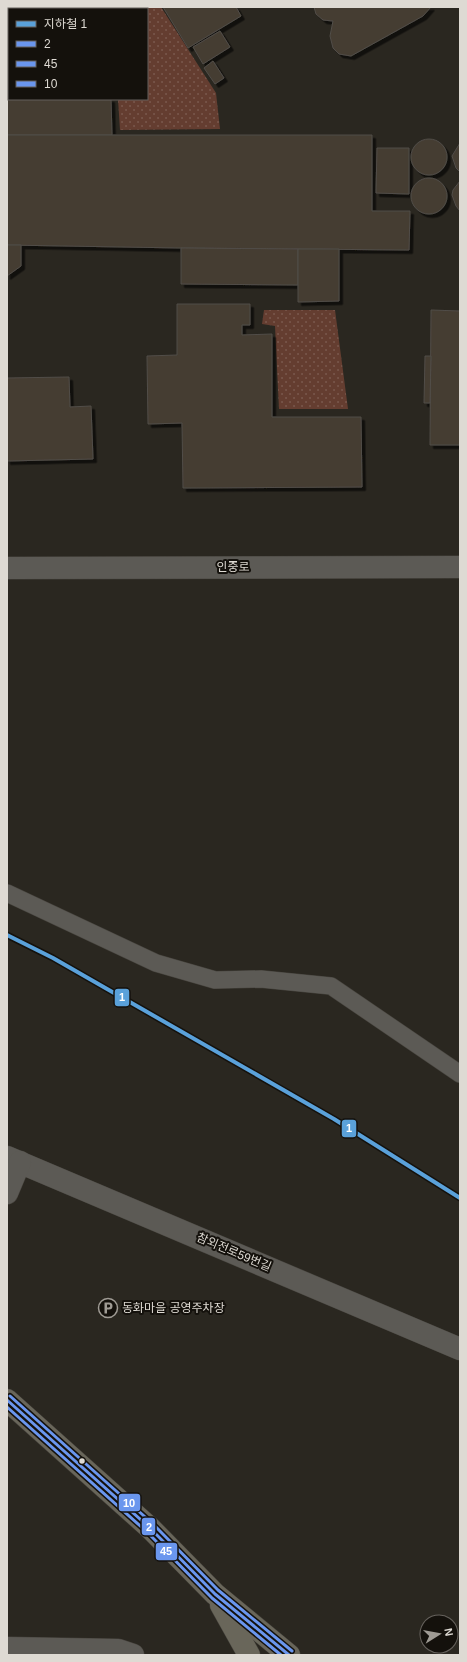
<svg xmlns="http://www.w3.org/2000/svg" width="467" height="1662" font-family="Arial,'Noto Sans KR',sans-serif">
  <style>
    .grass { fill: url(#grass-dots) }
    .building { fill: #443c32; stroke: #514d48; filter: url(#shadow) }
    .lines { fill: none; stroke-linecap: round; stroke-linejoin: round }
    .lane-casing { stroke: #47443e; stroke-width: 18 }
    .street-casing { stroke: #47443e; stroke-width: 23 }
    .secondary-casing { stroke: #47443e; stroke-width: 23 }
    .primary-casing { stroke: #47443e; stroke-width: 23 }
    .lane { stroke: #5c5a55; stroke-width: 17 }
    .street { stroke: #5c5a55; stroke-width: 22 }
    .secondary { stroke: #5c5a55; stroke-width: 22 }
    .primary { stroke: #69665a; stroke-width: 22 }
    .bus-1-casing { stroke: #14110c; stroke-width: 6 }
    .bus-2-casing { stroke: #14110c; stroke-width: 6 }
    .bus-3-casing { stroke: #14110c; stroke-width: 6 }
    .bus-1 { stroke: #6a96ee; stroke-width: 3 }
    .bus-2 { stroke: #6a96ee; stroke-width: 3 }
    .bus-3 { stroke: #6a96ee; stroke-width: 3 }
    .metro-1-casing { stroke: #14110c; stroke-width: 7 }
    .metro-1 { stroke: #5aa1da; stroke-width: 4 }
    .bus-dot { fill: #dedad3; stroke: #14110c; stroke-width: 1.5 }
    .labels { text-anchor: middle; stroke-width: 4; stroke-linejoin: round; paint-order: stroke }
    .street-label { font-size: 12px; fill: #dedad3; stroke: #14110c }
    .poi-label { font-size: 12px; fill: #dedad3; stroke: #14110c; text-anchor: start }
    .line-badge { stroke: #14110c; stroke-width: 1.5 }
    .badge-label { font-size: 11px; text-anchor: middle; font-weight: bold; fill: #fff }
  </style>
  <defs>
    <pattern id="grass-dots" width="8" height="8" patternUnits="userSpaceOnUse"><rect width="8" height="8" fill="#643d30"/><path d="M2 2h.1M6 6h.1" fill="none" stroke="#7a584d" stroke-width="1.8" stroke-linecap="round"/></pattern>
    <filter id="shadow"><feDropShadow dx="3.5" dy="3.5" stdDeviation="0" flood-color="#0009"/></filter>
  </defs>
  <rect width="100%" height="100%" fill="#2a2720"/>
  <g class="grass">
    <polygon points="99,7 161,7 216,93 220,129 120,130 118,99 147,99 147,9 99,9"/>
    <polygon points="264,310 335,310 348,409 279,409 275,326 262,324"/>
  </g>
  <g class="building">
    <polygon points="7,7 95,7 95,9 9,9 9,31 7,31"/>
    <polygon points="163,7 236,7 241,16 188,48"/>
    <polygon points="314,7 431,7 423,16 351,56 339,54 333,48 330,36 333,21 323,20 316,14"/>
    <polygon points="220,31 230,47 203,64 193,47"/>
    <polygon points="7,37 9,37 9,99 111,99 112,135 7,135"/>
    <polygon points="213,61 224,78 215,84 204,68"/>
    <polygon points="7,135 372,135 372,211 410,211 409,250 181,248 7,245"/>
    <circle cx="429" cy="157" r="18"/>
    <polygon points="460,143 460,172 456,168 452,156"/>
    <polygon points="377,148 409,148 409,194 376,193"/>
    <circle cx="429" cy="196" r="18"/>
    <polygon points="460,181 460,211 456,206 452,195 453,190"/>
    <polygon points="7,245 21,245 21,266 7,276"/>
    <polygon points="181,248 298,249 298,285 181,284"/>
    <polygon points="298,249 339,249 339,301 298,302"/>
    <polygon points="177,304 250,304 250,325 242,325 242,335 272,334 272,417 361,417 362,487 183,488 182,423 148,424 147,356 177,355"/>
    <polygon points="431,310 460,311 460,445 430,445"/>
    <polygon points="425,356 431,356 430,403 424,403"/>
    <polygon points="69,377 70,407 91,406 93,459 7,461 7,378"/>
  </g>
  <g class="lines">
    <g class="lane-casing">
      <polyline id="lane" points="7,893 156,963 215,980 261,979 331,986 460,1074"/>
    </g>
    <g class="street-casing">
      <g id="street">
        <polyline points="7,1157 460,1349"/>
        <polyline points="7,1193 20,1162"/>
      </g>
    </g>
    <g class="secondary-casing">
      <g id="secondary">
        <polyline points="7,568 460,567"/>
        <polyline points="7,1648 118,1650 133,1655"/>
      </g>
    </g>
    <g class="primary-casing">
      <g id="primary">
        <polyline points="7,1400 150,1528 215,1594 289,1655"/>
        <polyline points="221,1605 249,1655"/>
      </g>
    </g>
    <use href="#lane" class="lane"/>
    <use href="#street" class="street"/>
    <use href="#secondary" class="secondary"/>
    <use href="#primary" class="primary"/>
    <g class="bus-1-casing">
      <polyline id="bus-1" points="7,1400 150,1528 215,1594 289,1655"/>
    </g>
    <g class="bus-2-casing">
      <polyline id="bus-2" points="7,1407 147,1532 212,1598 281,1655"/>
    </g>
    <g class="bus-3-casing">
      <polyline id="bus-3" points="10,1396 153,1524 218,1590 292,1651"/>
    </g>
    <use href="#bus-1" class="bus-1"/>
    <use href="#bus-2" class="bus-2"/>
    <use href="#bus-3" class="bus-3"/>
    <g class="metro-1-casing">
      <polyline id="metro-1" points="7,935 53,958 334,1119 460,1198"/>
    </g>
    <use href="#metro-1" class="metro-1"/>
  </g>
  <defs>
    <g id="parking-ring" transform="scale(1)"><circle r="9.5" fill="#14110c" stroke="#9f9b94" stroke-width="1.5"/><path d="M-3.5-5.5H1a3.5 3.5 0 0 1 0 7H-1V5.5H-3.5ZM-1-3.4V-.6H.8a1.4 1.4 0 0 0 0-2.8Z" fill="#9f9b94"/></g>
  </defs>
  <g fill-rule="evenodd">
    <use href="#parking-ring" x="108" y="1308"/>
  </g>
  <circle class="bus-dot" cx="82" cy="1461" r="3.5"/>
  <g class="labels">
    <g class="street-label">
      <text x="233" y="571">인중로</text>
      <text transform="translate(234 1252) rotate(23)" y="4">참외전로59번길</text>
    </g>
    <g class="poi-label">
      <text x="122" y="1312">동화마을 공영주차장</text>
    </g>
  </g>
  <g class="line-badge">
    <rect x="114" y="988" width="16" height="19" rx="4" fill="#5aa1da"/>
    <rect x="341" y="1119" width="16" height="19" rx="4" fill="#5aa1da"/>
    <rect x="118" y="1493" width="23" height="19" rx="4" fill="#6a96ee"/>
    <rect x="141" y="1517" width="15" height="19" rx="4" fill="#6a96ee"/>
    <rect x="155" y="1542" width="23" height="19" rx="4" fill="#6a96ee"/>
  </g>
  <g class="badge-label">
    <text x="122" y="1001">1</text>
    <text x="349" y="1132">1</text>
    <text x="129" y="1507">10</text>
    <text x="149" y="1531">2</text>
    <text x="166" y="1555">45</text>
  </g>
  <rect width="467" height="1662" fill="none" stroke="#dedad3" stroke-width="16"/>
  <rect x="8" y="8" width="140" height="92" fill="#14110c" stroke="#65615c"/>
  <rect x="16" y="21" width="20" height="6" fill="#5aa1da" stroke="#65615c"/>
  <text x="44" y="28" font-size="12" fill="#dedad3">지하철 1</text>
  <rect x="16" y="41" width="20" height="6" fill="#6a96ee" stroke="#65615c"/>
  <text x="44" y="48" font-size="12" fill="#dedad3">2</text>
  <rect x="16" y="61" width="20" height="6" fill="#6a96ee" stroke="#65615c"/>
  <text x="44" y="68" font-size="12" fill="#dedad3">45</text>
  <rect x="16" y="81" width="20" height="6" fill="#6a96ee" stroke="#65615c"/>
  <text x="44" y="88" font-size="12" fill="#dedad3">10</text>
  <g transform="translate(439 1634) rotate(79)"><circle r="19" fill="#14110c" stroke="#65615c"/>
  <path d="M0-3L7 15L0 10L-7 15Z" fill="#9f9b94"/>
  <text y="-6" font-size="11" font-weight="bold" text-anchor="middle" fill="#dedad3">N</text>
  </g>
</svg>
